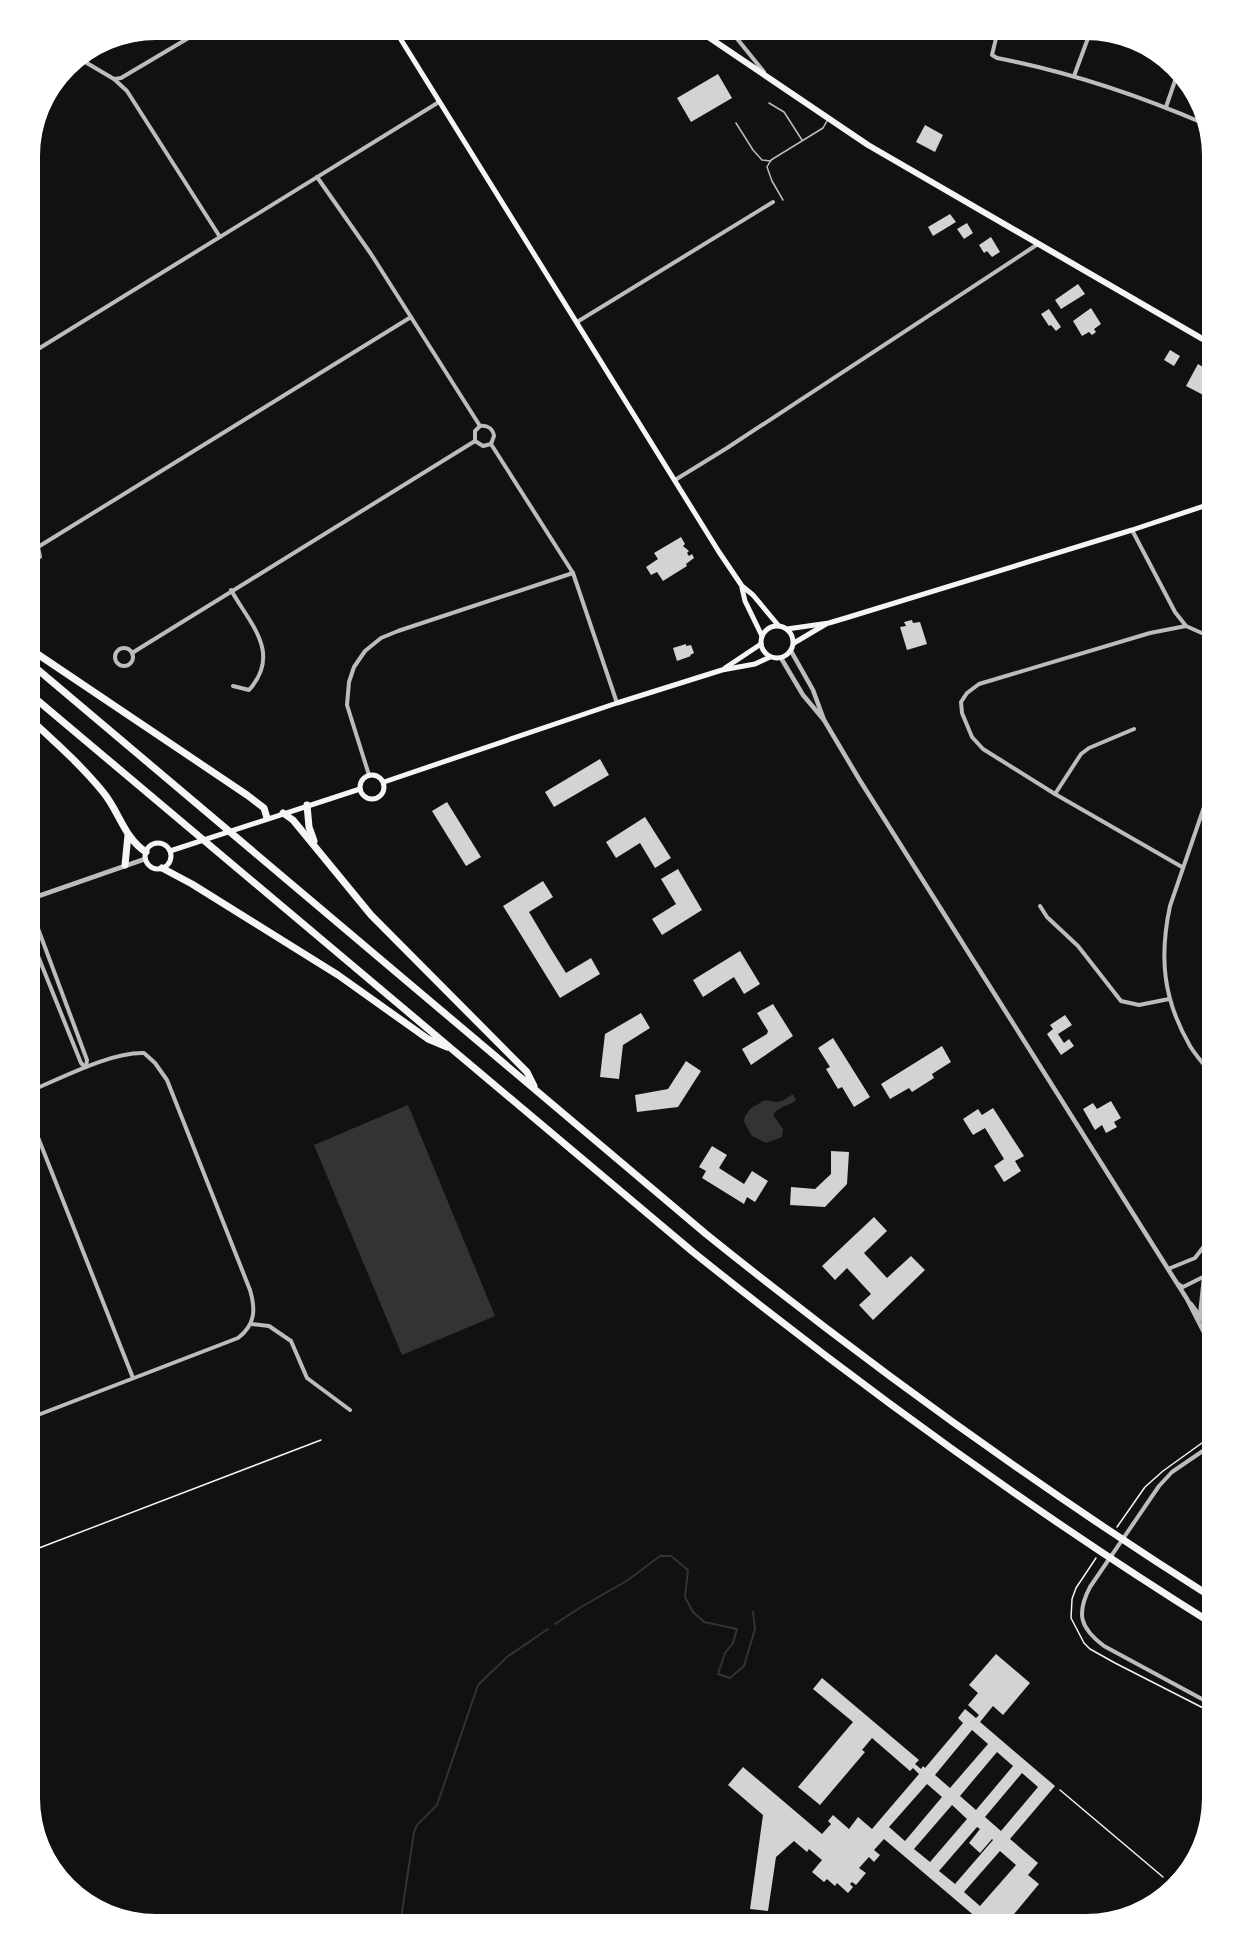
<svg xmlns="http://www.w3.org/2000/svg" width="1243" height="1955" font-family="'Archivo Narrow',sans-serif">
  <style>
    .water { fill: #333 }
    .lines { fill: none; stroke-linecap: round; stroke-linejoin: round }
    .stream { stroke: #333; stroke-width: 2 }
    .building { fill: #d3d3d3; fill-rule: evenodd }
    .path { stroke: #f5f5f5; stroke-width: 1.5 }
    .service { stroke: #bcbcbc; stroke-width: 1.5 }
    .minor { stroke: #bcbcbc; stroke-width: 4 }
    .tertiary { stroke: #bcbcbc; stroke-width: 4.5 }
    .secondary { stroke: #f5f5f5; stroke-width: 5 }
    .primary { stroke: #f5f5f5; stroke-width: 6 }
    .motorway { stroke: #f5f5f5; stroke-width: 7 }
  </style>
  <rect width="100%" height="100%" fill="#111"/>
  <g class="water">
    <path d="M793,1094L796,1100C788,1107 779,1106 773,1115L783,1129L782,1137L766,1143L752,1136L744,1122L745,1116L750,1109L763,1101L767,1100L776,1102L782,1101Z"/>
    <polygon points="408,1105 495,1316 402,1355 314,1145"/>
  </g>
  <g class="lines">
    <g class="stream">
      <polyline points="555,1624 578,1609 628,1580 660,1556 671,1556 688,1570 685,1597 693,1612 704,1622 737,1629 733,1643 725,1653 718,1674 730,1678 744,1666 755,1629 753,1612"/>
      <polyline points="400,1925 414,1832 417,1825 437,1805 478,1685 507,1657 548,1629"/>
    </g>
  </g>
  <g class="building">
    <polygon points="718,74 732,98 691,122 677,98"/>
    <polygon points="925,125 943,135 935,152 916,142"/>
    <polygon points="950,214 956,222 933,236 928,227"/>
    <polygon points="967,223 973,233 964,239 957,229"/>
    <polygon points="991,237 1000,252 992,257 987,251 984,253 979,245"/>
    <polygon points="1078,284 1085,294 1061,309 1055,300"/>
    <polygon points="1091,308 1101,324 1094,329 1096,332 1092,335 1089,332 1082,336 1073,321"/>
    <polygon points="1049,309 1061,327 1056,331 1051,325 1049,326 1041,314"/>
    <polygon points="1170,350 1180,356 1174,366 1164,360"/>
    <polygon points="1198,364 1213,373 1213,397 1209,398 1186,386"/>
    <polygon points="681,537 685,544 683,546 689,551 687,553 689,556 692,554 694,558 686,564 687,566 663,581 657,572 651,575 646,567 658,559 654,553"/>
    <polygon points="912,620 913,623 920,622 927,644 907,650 900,627 906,626 904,622"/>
    <polygon points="686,644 686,646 691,645 694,653 690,655 691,656 677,661 673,648"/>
    <polygon points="600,759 609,775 554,807 545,792"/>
    <polygon points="447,802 481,857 466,866 432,811"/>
    <polygon points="645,817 671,858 655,868 640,843 616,858 606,842"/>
    <polygon points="678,869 702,910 662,935 652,919 676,904 661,879"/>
    <polygon points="543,881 553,897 529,912 551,949 566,973 591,958 600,974 560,998 503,906"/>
    <polygon points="740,951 760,984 744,994 734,977 703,997 693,980"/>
    <polygon points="773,1004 793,1036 751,1065 742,1049 767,1034 768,1031 757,1013"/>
    <polygon points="641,1013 650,1028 623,1045 619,1079 600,1077 605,1034"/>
    <polygon points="1065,1015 1072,1025 1058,1034 1064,1043 1069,1039 1074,1046 1061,1055 1047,1034 1053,1029 1050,1025"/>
    <polygon points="833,1038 870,1097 854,1107 842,1087 838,1089 826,1069 830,1067 818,1048"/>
    <polygon points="942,1046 951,1062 932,1074 934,1078 912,1092 909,1088 890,1099 881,1084"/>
    <polygon points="686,1061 701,1071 678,1107 637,1112 635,1095 668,1089"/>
    <polygon points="1111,1101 1121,1118 1114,1122 1117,1127 1106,1133 1102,1125 1095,1130 1083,1109 1093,1103 1097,1109"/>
    <polygon points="993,1108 1024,1156 1015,1161 1021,1171 1004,1182 994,1166 1004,1159 985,1128 973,1135 963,1119 978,1109 982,1115"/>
    <polygon points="712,1146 727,1155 719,1168 744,1184 752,1171 768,1181 755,1202 747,1197 744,1204 702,1178 706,1171 699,1167"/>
    <polygon points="831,1151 849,1152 847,1184 825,1207 790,1205 791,1187 815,1189 831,1174"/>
    <polygon points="874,1217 887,1231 864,1253 887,1278 911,1256 925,1270 873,1320 859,1305 871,1294 847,1268 835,1280 822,1266"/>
    <path d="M996,1654L1030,1683L1003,1715L993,1706L980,1722L1055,1786L1010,1839L1038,1863L1028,1875L1039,1884L1005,1925H992L996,1920L991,1917L984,1924L884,1839L874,1850L880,1855L874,1862L869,1857L859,1868L866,1873L856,1885L852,1882L850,1884L853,1887L848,1893L837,1883L835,1886L827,1879L824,1882L812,1872L822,1860L809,1849L807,1852L794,1841L776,1857L768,1911L750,1909L763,1815L728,1785L743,1767L822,1834L831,1824L828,1821L833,1815L849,1829L858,1817L872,1829L919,1774L913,1768L910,1771L872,1738L862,1750L865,1752L820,1805L798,1787L853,1722L813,1689L822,1678L919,1760L915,1764L921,1769L923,1766L925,1768L963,1723L958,1718L965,1709L976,1718L979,1715L968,1705L978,1693L969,1685ZM972,1730L988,1744L950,1788L935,1775ZM997,1752L1013,1766L976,1810L960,1796ZM1022,1773L1038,1787L1001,1831L985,1817ZM927,1784L942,1797L905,1841L889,1827ZM952,1805L967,1819L930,1862L914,1849ZM977,1827L980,1829L969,1843L980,1853L992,1839L993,1840L955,1884L939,1871ZM1000,1851L1016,1865L980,1906L964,1892Z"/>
  </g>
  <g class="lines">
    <g class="path">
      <polyline points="1117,1527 1145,1487 1163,1471 1213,1435"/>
      <polyline points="39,1548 321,1440"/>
      <polyline points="1096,1558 1076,1588 1072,1599 1071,1618 1084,1643 1090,1649 1115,1663 1213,1713"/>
      <polyline points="1060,1790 1163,1877"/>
    </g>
    <g class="service">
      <polyline points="769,103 784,112 802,140"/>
      <polyline points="736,123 753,150 762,160 771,161"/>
      <polyline points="783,200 772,181 767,167 771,160 823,128 828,119"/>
    </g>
    <g class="minor">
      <polyline points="730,30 764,72"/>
      <path d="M998,30L992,55L997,58C1069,72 1138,95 1205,124"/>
      <polyline points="80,59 114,79 127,91 220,237"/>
      <polyline points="1074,76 1091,30"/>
      <polyline points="114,79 121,78 202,30"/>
      <polyline points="1166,107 1177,75"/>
      <polyline points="317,177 371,254 480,426"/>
      <polyline points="577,322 773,202"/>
      <polyline points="30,354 439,102"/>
      <polyline points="480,426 475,431 475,441 483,446 491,444"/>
      <path d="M480,426C488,425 493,429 494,436L491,444"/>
      <polyline points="491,444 573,573 617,703"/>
      <polyline points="675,480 727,448 1038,244"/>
      <polyline points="1132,530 1175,612 1186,626 1213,638"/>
      <polyline points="30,544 38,547"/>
      <polyline points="38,547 411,317"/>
      <polyline points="30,561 40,557 38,547"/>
      <path d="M231,590C250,624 282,653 249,690L233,686"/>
      <circle cx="124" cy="657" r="9"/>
      <polyline points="132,653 475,441"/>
      <polyline points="369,775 347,705 349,682 354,667 365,651 381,638 398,631 573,573"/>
      <polyline points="1055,794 1081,754 1089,748 1134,729"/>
      <polyline points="1182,867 1055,794 983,749 972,737 962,713 961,702 967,693 979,684 1150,633 1186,626"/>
      <polyline points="1040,906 1047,917 1078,946 1121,1001 1139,1005 1169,999"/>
      <polyline points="30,907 87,1060 86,1067"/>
      <polyline points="30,936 81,1063 85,1067"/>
      <path d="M1213,1075C1205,1066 1196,1056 1190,1046C1163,999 1159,958 1170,906L1213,781"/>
      <polyline points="30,1117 133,1378"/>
      <polyline points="1168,1269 1195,1258 1208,1241"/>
      <polyline points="1178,1284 1183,1287 1203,1277"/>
      <polyline points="1200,1314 1204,1276 1213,1231"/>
      <polyline points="251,1324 269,1326 291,1341 307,1378 350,1410"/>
      <path d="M30,1418L238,1338C255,1325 256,1310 250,1290L167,1080L155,1063L144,1053C110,1052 62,1078 30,1091"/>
      <polyline points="30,1551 33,1550"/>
      <path d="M1213,1705L1104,1646C1080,1628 1076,1614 1090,1587L1159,1486L1172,1472L1213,1444"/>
      <polyline points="1148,1906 1200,1847"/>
    </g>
    <g class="tertiary">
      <polyline points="791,651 813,690 824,720 859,779 1168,1269 1187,1299 1213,1350"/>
      <polyline points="781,658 803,695 824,720"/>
      <polyline points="30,899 145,859"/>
      <polyline points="1191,1304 1213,1334"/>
    </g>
    <g class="secondary">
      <polyline points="395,30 719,552 742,586 753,595 778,625"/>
      <polyline points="742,588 745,601 762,636"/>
      <circle cx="777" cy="642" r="16"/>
      <polyline points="787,629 829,623 849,617 1132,530 1213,503"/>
      <polyline points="794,643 826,624"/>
      <polyline points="725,668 761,644"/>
      <circle cx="372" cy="787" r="12"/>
      <polyline points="384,782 617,703 722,670 755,664 770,657"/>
      <circle cx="158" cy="856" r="13"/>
      <polyline points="170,851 360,789"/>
    </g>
    <polyline class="primary" points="698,30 868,145 1213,345"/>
    <g class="motorway">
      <polyline points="30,649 247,795 264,808 267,818"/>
      <path d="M30,663L706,1234C869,1365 1036,1486 1213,1598"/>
      <path d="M30,694L693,1252C860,1386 1032,1511 1213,1624"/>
      <path d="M30,719C55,742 81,765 103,792C119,811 124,838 146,852"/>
      <polyline points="307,805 309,827 314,841"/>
      <polyline points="283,813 293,820 371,915 527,1072 534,1086"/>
      <polyline points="125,865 128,835"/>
      <polyline points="162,868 192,884 338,975 428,1039 447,1047"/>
    </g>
  </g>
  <path d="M0 0H1243V1955H0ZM156 40H1086A116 116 0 0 1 1202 156V1798A116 116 0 0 1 1086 1914H156A116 116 0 0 1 40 1798V156A116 116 0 0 1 156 40Z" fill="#fff" fill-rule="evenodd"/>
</svg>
